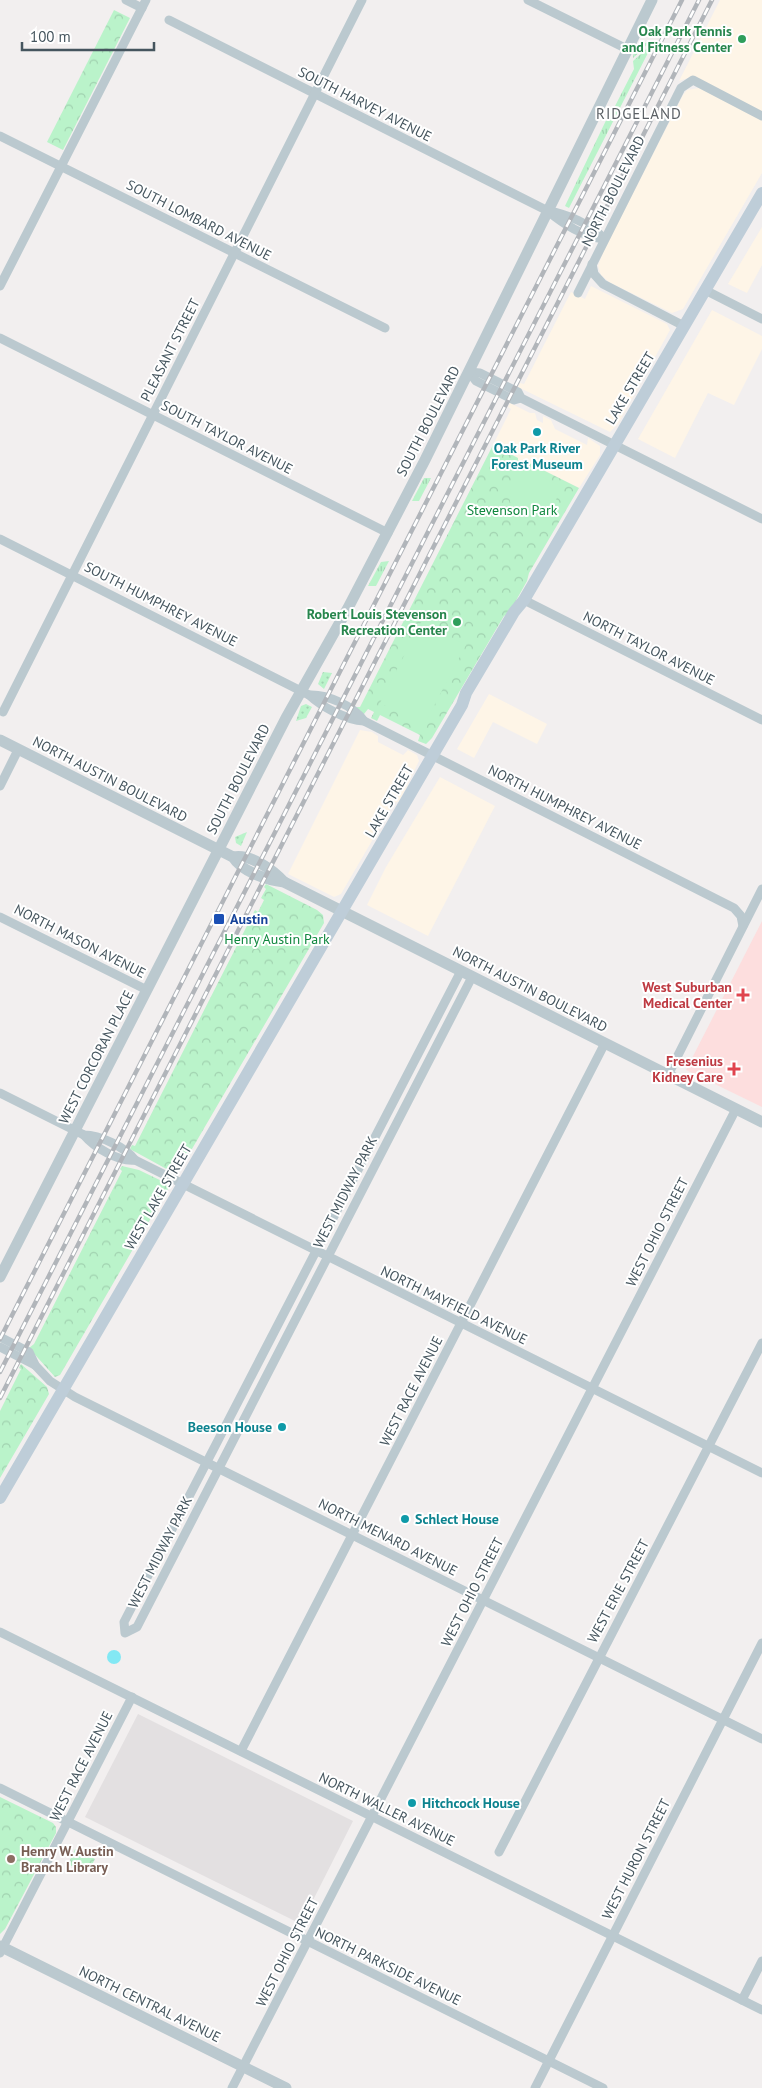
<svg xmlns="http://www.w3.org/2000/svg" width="762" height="2088" font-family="'PT Sans',sans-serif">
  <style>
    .commercial { fill: #fef5e7 }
    .education { fill: #e3e0e1 }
    .medical { fill: #fddede }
    .grass { fill: url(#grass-tufts) }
    .park { fill: url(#park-crowns) }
    .garden { fill: url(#garden-dots) }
    .pitch { fill: #baf3ca }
    .water { fill: #83e8f4 }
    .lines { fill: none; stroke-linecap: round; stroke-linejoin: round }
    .minor { stroke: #bbc9cf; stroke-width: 9 }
    .tertiary { stroke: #bbc9cf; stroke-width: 11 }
    .secondary { stroke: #becdd8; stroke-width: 12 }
    .rail-casing { stroke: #b1b5ba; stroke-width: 4.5 }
    .rail { stroke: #fff; stroke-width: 2.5; stroke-dasharray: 8; stroke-linecap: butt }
    .leisure-dot { fill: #2e9e5b; stroke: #fff; stroke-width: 2 }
    .culture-dot { fill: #0f9aa8; stroke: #fff; stroke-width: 2 }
    .transit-dot { fill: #1a4fb4; stroke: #fff; stroke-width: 2 }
    .health-dot { fill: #e0444e; stroke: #fff; stroke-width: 2 }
    .education-dot { fill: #8d6e63; stroke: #fff; stroke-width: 2 }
    .labels { text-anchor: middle; stroke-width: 4; stroke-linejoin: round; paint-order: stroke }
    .leisure-label { font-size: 14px; font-weight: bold; fill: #27864d; stroke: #fff; text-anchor: end }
    .street-label { font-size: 14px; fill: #45555e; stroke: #fff }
    .culture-label { font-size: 14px; font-weight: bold; fill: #0d838f; stroke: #fff; text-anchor: start }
    .park-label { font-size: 14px; fill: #0f873e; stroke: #fff }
    .transit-label { font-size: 14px; font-weight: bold; fill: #164399; stroke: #fff; text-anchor: start }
    .health-label { font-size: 14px; font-weight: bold; fill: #be3a42; stroke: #fff; text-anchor: end }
    .education-label { font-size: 14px; font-weight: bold; fill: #785e54; stroke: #fff; text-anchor: start }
    .neighbourhood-label { font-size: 15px; letter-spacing: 1px; fill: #5b6065; stroke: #fff }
  </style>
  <defs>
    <pattern id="grass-tufts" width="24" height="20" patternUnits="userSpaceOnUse" patternTransform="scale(1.25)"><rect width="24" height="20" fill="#baf3ca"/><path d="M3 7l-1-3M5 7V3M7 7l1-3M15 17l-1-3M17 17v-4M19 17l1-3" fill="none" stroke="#a1d2b0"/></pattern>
    <pattern id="park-crowns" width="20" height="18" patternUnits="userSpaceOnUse" patternTransform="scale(1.25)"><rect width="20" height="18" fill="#baf3ca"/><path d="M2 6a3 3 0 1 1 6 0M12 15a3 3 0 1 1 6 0" fill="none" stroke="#a1d2b0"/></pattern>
    <pattern id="garden-dots" width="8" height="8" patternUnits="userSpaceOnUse" patternTransform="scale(1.25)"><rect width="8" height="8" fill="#baf3ca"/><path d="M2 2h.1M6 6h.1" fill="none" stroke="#a1d2b0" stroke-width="1.8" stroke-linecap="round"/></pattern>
  </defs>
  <rect width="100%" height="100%" fill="#f2efef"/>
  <g class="commercial">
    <polygon points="720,0 762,0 762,112 691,77 679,81"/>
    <polygon points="699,88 762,119 762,173 683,309 672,313 609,282 601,275 598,266 604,250 683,95 687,90"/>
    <polygon points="762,227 762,265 747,293 728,284"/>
    <polygon points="591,286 667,324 670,330 618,424 610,432 518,387 520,383 524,384 571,292 585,299"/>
    <polygon points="712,310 762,336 762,349 734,405 708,393 675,458 638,439"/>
    <polygon points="510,403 530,413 535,413 537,420 543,423 543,416 551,420 555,429 587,445 588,438 600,446 600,455 579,488 523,460 522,462 517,460 518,458 493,445 511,409 508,407"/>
    <polygon points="489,694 547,724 537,744 493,722 474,758 457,749"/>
    <polygon points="360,730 372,732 378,736 378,742 403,755 408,750 417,755 419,761 406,788 399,801 394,803 341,894 334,897 288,874"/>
    <polygon points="440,777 495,806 428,936 367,905 386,867"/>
  </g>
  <polygon class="education" points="138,1714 353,1821 301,1924 85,1817"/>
  <polygon class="medical" points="762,921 762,1107 686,1070"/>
  <g class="grass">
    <polygon points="651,41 633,58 634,47"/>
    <polygon points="653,43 569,208 565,206 611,110 614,108 634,69 633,61"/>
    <polygon points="424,478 431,478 419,501 412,501"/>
    <polygon points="389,561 376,586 368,586 381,562"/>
  </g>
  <g class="park">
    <polygon points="114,10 130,18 63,150 47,142"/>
    <polygon points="493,445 518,458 518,460 521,462 523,460 579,488 529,573 527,581 509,613 504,616 432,738 426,744 418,741 420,735 380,715 377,721 371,718 374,712 368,709 364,714 356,710 357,707 360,707"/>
    <polygon points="266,884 317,910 323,915 324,923 182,1166 172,1172 130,1149 132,1145 135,1146 255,910 258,912 264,900 261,898 266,889 264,887"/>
    <polygon points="122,1166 139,1170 168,1184 169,1187 60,1375 55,1377 29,1348 34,1344 122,1171 120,1169"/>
    <polygon points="21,1364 47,1387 49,1394 0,1478 0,1411 21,1369 19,1368"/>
    <polygon points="0,1797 53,1823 56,1827 56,1833 5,1929 0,1934"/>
    <polygon points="75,1849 95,1859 87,1874 68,1864"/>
  </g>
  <g class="garden">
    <polygon points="323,672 332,673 324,689 318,684"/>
    <polygon points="306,704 312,707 306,718 296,721 301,706"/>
    <polygon points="247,832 241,846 236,843 235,837"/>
  </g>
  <g class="pitch">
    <polygon points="521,467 560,486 561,491 542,524 520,513 510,502 511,487"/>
    <polygon points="421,622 466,645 424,725 380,703"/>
  </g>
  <circle class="water" cx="114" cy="1657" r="7"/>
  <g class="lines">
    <g class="minor">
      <polyline points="126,0 142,8"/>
      <polyline points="528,0 627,49"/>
      <path d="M169,20L548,211C562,223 585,238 604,239"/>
      <polyline points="0,136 385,328"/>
      <path d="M548,211C566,214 592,224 604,239"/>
      <polyline points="592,264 594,274 603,284 684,326"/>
      <polyline points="0,286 146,0"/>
      <polyline points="705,290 762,319"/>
      <polyline points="578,293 681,88 693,80 762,116"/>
      <polyline points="0,338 388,533"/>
      <polyline points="469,372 480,373 518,392 521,398 762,519"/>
      <polyline points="469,372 476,381 514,400 521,398"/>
      <path d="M0,539L309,695C322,707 346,720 364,721L734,908L741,916L743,926"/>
      <polyline points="524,600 762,720"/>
      <path d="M309,695C327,694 354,706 364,721"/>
      <polyline points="3,712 362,0"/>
      <polyline points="0,786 18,750"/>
      <polyline points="0,917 147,990"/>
      <polyline points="461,971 124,1622 125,1633 137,1627 472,977"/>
      <polyline points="668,1075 762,889"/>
      <path d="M0,1093L84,1135C100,1135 125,1147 135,1160L762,1473"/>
      <path d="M84,1135C94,1147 118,1162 135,1160"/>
      <polyline points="0,1337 29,1352 35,1365 50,1381 75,1397 762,1739"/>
      <polyline points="0,1347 35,1365"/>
      <polyline points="0,1632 762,2010"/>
      <polyline points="241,1751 605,1043"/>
      <polyline points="0,1788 603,2088"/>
      <polyline points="499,1852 762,1343"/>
      <polyline points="0,1953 132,1697"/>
      <polyline points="742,2000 762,1961"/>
      <polyline points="232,2088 736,1109"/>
      <polyline points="535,2088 762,1643"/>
    </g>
    <g class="tertiary">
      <path d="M0,740L233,857C242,872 267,880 284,882L762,1122"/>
      <path d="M233,857C250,853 273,870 284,882"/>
      <polyline points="0,1277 286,718 348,608 425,460 652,0"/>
      <polyline points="0,1946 286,2088"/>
    </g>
    <polyline class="secondary" points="0,1498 462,705 466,693 514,612 524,600 762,193"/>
    <g class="rail-casing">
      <g id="rail">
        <polyline points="0,1339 682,0"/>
        <polyline points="0,1372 699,0"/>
        <polyline points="0,1398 712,0"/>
      </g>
    </g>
    <use href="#rail" class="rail"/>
  </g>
  <g class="leisure-dot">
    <circle cx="742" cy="39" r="5"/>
    <circle cx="457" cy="622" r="5"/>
  </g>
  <g class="culture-dot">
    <circle cx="537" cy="432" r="5"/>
    <circle cx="282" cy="1427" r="5"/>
    <circle cx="405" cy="1519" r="5"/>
    <circle cx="412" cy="1803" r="5"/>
  </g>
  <rect class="transit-dot" x="213" y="913" width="12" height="12" rx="2.5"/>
  <g class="health-dot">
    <path d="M740.5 987.5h5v5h5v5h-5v5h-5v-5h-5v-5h5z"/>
    <path d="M731.5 1061.5h5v5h5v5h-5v5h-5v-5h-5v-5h5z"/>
  </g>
  <circle class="education-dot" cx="11" cy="1859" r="5"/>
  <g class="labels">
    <g class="leisure-label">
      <text x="732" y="36">Oak Park Tennis<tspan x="732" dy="16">and Fitness Center</tspan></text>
      <text x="447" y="619">Robert Louis Stevenson<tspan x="447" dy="16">Recreation Center</tspan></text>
    </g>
    <g class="street-label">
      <text transform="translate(365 104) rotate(27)" y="5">SOUTH HARVEY AVENUE</text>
      <text transform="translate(613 191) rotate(-63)" y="5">NORTH BOULEVARD</text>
      <text transform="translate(199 220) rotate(27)" y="5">SOUTH LOMBARD AVENUE</text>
      <text transform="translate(170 350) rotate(-63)" y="5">PLEASANT STREET</text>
      <text transform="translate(630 388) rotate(-59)" y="5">LAKE STREET</text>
      <text transform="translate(428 421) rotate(-63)" y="5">SOUTH BOULEVARD</text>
      <text transform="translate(227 437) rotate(27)" y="5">SOUTH TAYLOR AVENUE</text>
      <text transform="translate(161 604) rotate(27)" y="5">SOUTH HUMPHREY AVENUE</text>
      <text transform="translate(649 648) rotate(27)" y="5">NORTH TAYLOR AVENUE</text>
      <text transform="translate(110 779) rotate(27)" y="5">NORTH AUSTIN BOULEVARD</text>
      <text transform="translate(238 779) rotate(-63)" y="5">SOUTH BOULEVARD</text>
      <text transform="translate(389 801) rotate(-60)" y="5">LAKE STREET</text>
      <text transform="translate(565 807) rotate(27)" y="5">NORTH HUMPHREY AVENUE</text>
      <text transform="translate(80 941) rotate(27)" y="5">NORTH MASON AVENUE</text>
      <text transform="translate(530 989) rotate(27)" y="5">NORTH AUSTIN BOULEVARD</text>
      <text transform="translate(96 1057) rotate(-63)" y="5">WEST CORCORAN PLACE</text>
      <text transform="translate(345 1192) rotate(-63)" y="5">WEST MIDWAY PARK</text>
      <text transform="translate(158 1197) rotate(-60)" y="5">WEST LAKE STREET</text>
      <text transform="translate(657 1232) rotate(-63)" y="5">WEST OHIO STREET</text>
      <text transform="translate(454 1305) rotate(26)" y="5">NORTH MAYFIELD AVENUE</text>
      <text transform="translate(411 1391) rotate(-63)" y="5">WEST RACE AVENUE</text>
      <text transform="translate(388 1537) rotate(27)" y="5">NORTH MENARD AVENUE</text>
      <text transform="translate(160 1552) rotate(-63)" y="5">WEST MIDWAY PARK</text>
      <text transform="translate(618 1591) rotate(-62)" y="5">WEST ERIE STREET</text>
      <text transform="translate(472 1592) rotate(-63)" y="5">WEST OHIO STREET</text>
      <text transform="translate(81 1766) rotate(-63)" y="5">WEST RACE AVENUE</text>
      <text transform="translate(387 1809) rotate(26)" y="5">NORTH WALLER AVENUE</text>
      <text transform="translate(636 1859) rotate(-63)" y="5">WEST HURON STREET</text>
      <text transform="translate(287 1952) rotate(-63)" y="5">WEST OHIO STREET</text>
      <text transform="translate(388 1966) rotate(26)" y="5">NORTH PARKSIDE AVENUE</text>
      <text transform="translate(150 2004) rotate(26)" y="5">NORTH CENTRAL AVENUE</text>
    </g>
    <g class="culture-label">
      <text x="537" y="453" text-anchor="middle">Oak Park River<tspan x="537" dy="16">Forest Museum</tspan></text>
      <text x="272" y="1432" text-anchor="end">Beeson House</text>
      <text x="415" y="1524">Schlect House</text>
      <text x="422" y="1808">Hitchcock House</text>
    </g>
    <g class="park-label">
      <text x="512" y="515">Stevenson Park</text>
      <text x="277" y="944">Henry Austin Park</text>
    </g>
    <g class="transit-label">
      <text x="230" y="924">Austin</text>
    </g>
    <g class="health-label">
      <text x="732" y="992">West Suburban<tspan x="732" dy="16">Medical Center</tspan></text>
      <text x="723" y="1066">Fresenius<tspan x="723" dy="16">Kidney Care</tspan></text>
    </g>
    <g class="education-label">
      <text x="21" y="1856">Henry W. Austin<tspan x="21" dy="16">Branch Library</tspan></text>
    </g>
    <g class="neighbourhood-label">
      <text x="639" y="119">RIDGELAND</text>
    </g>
  </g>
  <path d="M22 42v8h132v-8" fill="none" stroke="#45555e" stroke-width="2.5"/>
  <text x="30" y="42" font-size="15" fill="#45555e" stroke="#ffffff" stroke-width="4" paint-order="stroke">100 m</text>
</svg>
